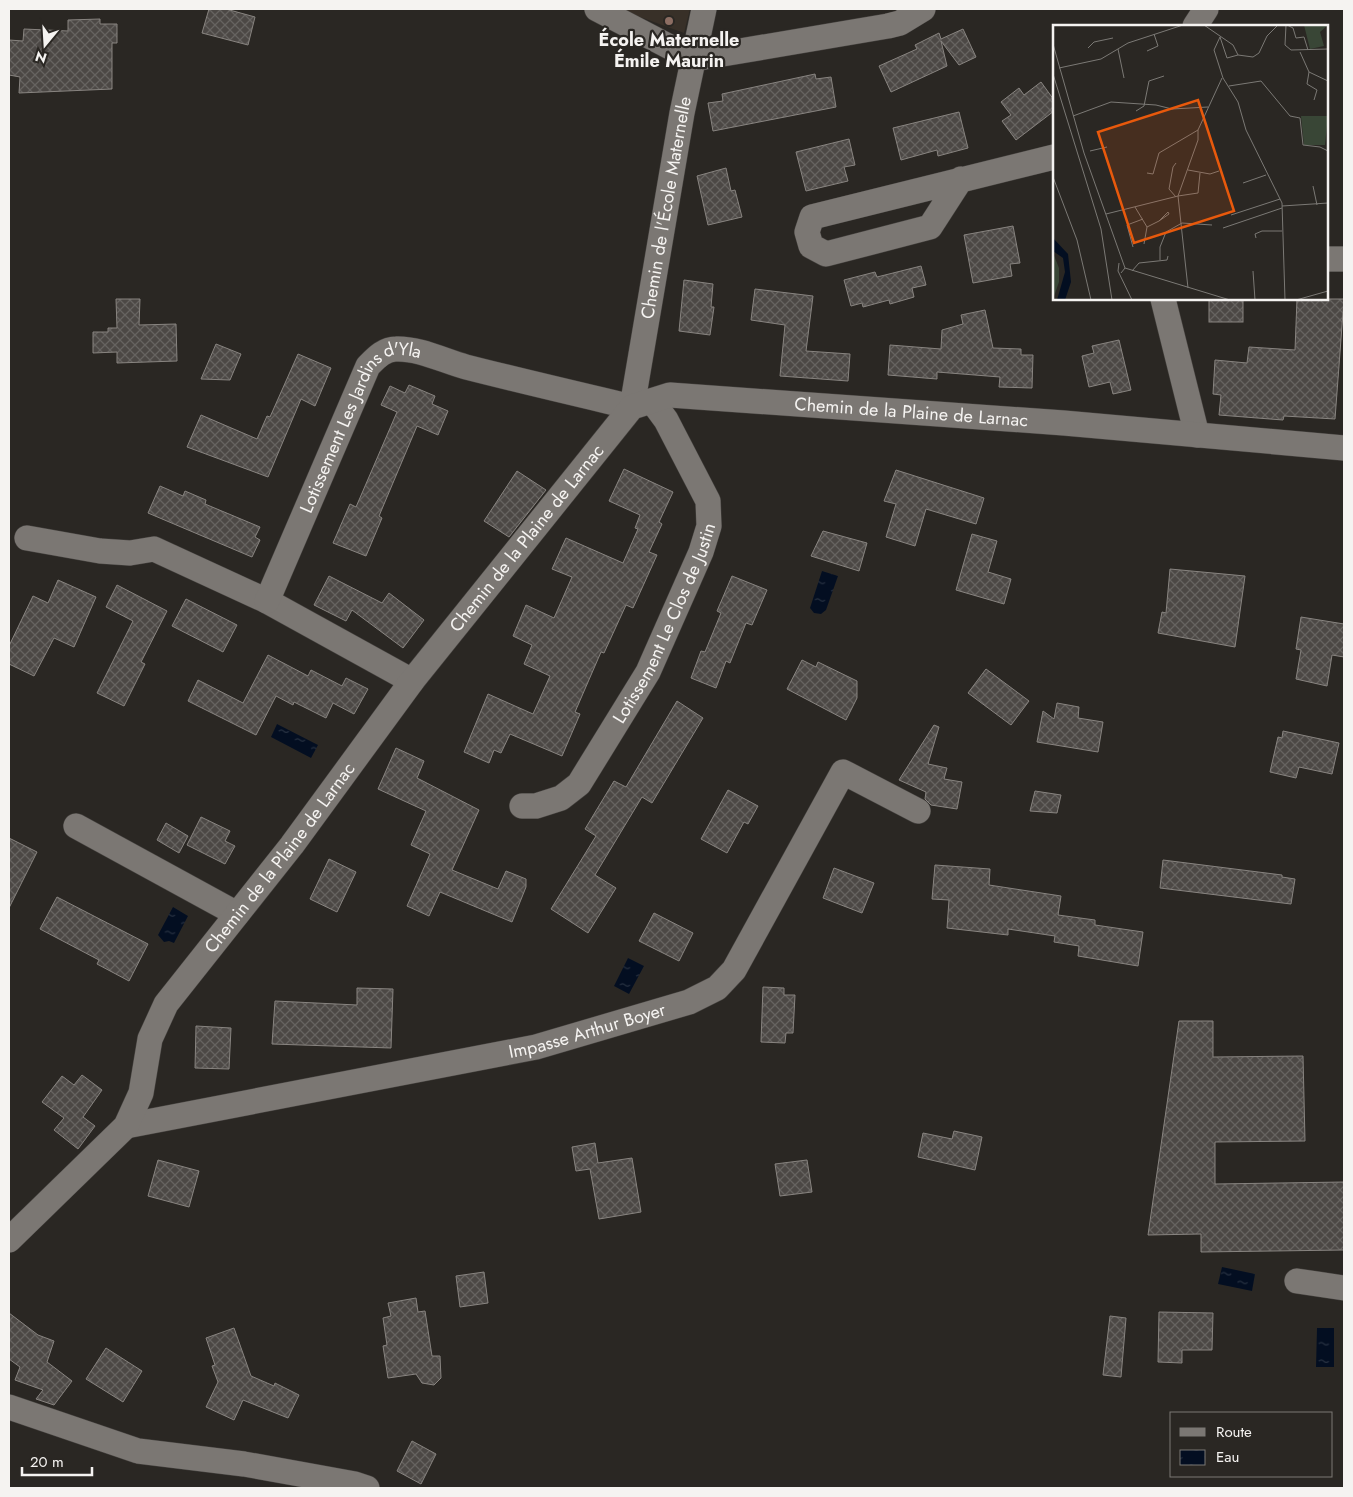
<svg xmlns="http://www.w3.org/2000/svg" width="1353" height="1497" font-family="Jost,sans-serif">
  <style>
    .built { fill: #383028 }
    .water { fill: url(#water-ripples) }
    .building { fill: url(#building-cross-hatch); stroke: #888480 }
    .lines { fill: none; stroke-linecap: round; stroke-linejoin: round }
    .minor-casing { stroke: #45423f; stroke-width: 26 }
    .minor { stroke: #7b7773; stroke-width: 25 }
    .education-dot { fill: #8d6e63; stroke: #2a2723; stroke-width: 2 }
    .labels { text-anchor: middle; stroke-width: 4.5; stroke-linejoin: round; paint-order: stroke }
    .poi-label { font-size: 18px; font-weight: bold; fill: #f5f3f1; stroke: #2a2723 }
    .street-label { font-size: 18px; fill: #f5f3f1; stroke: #2a2723 }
    .inset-road { fill: none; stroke: #7b7975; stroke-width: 1 }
    .view { fill: #e8590c; fill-opacity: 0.15; stroke: #e8590c; stroke-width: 2.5 }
    .inset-edge { fill: none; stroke: #f5f3f1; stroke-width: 2.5 }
  </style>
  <defs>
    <pattern id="water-ripples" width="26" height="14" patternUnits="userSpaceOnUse" patternTransform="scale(1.25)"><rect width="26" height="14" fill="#030e21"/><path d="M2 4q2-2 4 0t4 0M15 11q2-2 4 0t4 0" fill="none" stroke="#283242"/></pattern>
    <pattern id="building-cross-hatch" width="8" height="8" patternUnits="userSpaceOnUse" patternTransform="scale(1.25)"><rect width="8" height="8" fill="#4c4845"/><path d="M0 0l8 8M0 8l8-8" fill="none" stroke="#666360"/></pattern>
  </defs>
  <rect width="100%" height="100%" fill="#2a2723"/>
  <polygon class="built" points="618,9 690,9 684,33"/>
  <g class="water">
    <polygon points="822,571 838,576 826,610 821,614 814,613 810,608"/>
    <polygon points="277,724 318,745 311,758 271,737"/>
    <polygon points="173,907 188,916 174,943 169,941 164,942 158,935"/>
    <polygon points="628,958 644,966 629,994 614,986"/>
    <polygon points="1222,1267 1255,1274 1252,1291 1218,1284"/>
    <polygon points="1317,1328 1334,1328 1334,1367 1316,1367"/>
  </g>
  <g class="building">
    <polygon points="209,9 226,9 255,17 248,45 202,33"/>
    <polygon points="100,19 100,24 117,24 117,43 112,43 112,89 19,93 20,77 9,75 9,40 23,41 24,29 68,31 68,20"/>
    <polygon points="963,29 976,57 959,65 941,41 947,66 891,92 879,66 917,49 915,45 939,33 941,39"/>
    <polygon points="815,74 816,79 831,77 836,107 713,131 708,103 723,101 722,94"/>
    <polygon points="1041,82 1054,100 1054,111 1016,140 1002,121 1011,115 1001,102 1019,88 1024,95"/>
    <polygon points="959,112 968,148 938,156 937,150 901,160 893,128"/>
    <polygon points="849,139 855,165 844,167 848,181 806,191 796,152"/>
    <polygon points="726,168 731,191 735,190 742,217 708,225 697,176"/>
    <polygon points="1013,226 1020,263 1010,264 1012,276 973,283 964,235"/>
    <polygon points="921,266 926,285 912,288 914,297 890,304 889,300 863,307 862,303 851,306 844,280 875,272 877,277"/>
    <polygon points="684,280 713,284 711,307 714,307 710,335 679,331"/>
    <polygon points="755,289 813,296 806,351 850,354 848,381 780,376 785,325 751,320"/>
    <polygon points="116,299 140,299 139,325 176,324 177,361 117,363 117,352 93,353 93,332 108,332 108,328 117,328"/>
    <rect x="1209" y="299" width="34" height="23"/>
    <polygon points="1297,299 1344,299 1335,419 1284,416 1283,420 1219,415 1221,395 1213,394 1215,360 1247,363 1249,347 1295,350"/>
    <polygon points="985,310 993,348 1021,349 1021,355 1033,355 1032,388 999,387 1000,377 937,372 937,379 888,375 890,345 941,349 942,330 963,324 961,315"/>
    <polygon points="1119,340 1131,390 1113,394 1110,382 1089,387 1082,356 1094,353 1092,346"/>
    <polygon points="216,344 241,354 230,380 201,379"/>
    <polygon points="298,354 331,368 315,406 301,399 268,477 187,447 201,415 257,439 267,416 270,417"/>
    <polygon points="409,385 435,396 432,404 448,411 438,435 417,426 379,516 382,518 366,556 333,543 350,504 356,507 397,412 381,405 390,386 405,393"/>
    <polygon points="624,469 673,492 659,522 662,524 649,552 657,555 633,608 626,605 604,653 601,652 575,712 580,714 562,756 510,734 501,753 494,750 489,763 464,752 488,694 533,714 550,676 524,664 532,645 513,636 526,605 554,618 572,577 552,569 566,538 623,563 638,529 635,528 640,515 609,501"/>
    <polygon points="896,470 984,498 976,524 926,509 915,546 886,537 896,504 884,501"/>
    <polygon points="517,471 546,490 509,537 484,521"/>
    <polygon points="160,486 183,496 185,491 206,500 205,504 260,527 255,537 260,540 252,557 148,513"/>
    <polygon points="823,531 867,543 859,571 811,556"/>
    <polygon points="972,534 997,541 988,572 1011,579 1004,604 956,590"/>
    <polygon points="1170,569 1245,576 1235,647 1158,633 1162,612 1166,613"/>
    <polygon points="329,576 382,603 389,593 424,620 403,648 352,610 346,621 314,605"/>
    <polygon points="732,576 767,590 752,625 746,623 730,663 726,661 716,688 691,678 701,651 705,652 721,613 717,611"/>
    <polygon points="58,580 96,597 74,647 54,638 34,676 9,664 9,646 33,596 48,603"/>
    <polygon points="117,585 167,611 141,662 145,664 124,706 97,693 133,621 106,607"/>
    <polygon points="186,599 237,625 223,652 172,626"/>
    <polygon points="1301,617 1344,624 1344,657 1332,655 1327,686 1296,679 1301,650 1296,649"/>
    <polygon points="268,655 308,676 311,670 342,686 346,678 368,689 354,714 333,703 326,718 294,702 293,705 276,696 256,735 188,701 198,680 243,703"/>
    <polygon points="802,660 816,667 818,662 857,681 857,698 846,720 787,689"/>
    <polygon points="986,669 1029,701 1011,725 968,693"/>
    <polygon points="677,701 703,718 652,803 642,797 595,875 616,888 588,933 551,909 596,836 585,829 614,781 626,787"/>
    <polygon points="1057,703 1079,707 1078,718 1103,722 1098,752 1037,742 1043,711 1054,719"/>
    <polygon points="934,725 939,727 928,764 947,768 944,779 962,782 957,809 931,805 925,799 926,792 899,780"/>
    <polygon points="1283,731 1339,743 1332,774 1299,767 1296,778 1270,772 1278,737 1282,738"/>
    <polygon points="396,748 424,761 417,778 479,810 452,870 498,889 506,871 526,879 526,887 512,922 440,892 429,916 407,906 430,854 411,845 426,811 378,789"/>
    <polygon points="728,790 758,806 748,824 744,822 727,853 701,839"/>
    <polygon points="1035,791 1061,795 1057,813 1030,811"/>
    <polygon points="201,817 230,831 225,841 235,846 225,864 187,845"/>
    <polygon points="166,823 188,836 179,853 157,840"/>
    <polygon points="9,838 37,852 9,908"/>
    <polygon points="329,859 356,872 337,912 310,899"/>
    <polygon points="1163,860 1282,875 1282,877 1295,879 1291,904 1160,888"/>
    <polygon points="935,865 990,869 989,885 1061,896 1058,915 1095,920 1095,925 1143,932 1138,966 1078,956 1079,946 1054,942 1055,936 1008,929 1008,935 947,928 949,900 932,899"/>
    <polygon points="834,868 874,883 862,913 823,898"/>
    <polygon points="57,897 148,944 129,981 97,964 99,960 40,929"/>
    <polygon points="654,913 693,933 679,961 639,941"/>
    <polygon points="763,987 784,988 784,995 795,995 793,1033 786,1033 785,1043 761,1042"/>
    <polygon points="357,988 393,989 391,1048 272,1044 275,1001 357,1005"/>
    <polygon points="1179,1021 1213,1021 1213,1057 1303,1056 1305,1141 1215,1142 1215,1184 1344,1182 1344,1250 1201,1252 1201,1234 1148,1235"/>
    <polygon points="196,1026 231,1028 229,1069 195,1068"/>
    <polygon points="82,1075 102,1090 83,1117 95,1126 78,1149 54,1130 64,1118 42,1102 62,1076 74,1085"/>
    <polygon points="954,1131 982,1137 975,1170 918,1157 923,1133 952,1139"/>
    <polygon points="595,1143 598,1163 632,1158 641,1212 599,1219 590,1169 576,1171 572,1147"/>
    <polygon points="158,1160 199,1171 189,1207 148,1196"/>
    <polygon points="807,1160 812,1192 780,1196 775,1164"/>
    <polygon points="484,1272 488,1303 460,1307 456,1276"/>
    <polygon points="416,1298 418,1312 425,1311 432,1356 440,1356 441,1378 434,1385 422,1383 416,1374 388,1378 383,1346 387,1345 383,1318 391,1316 388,1303"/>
    <polygon points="1159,1312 1213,1313 1212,1350 1182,1350 1182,1363 1158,1362"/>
    <polygon points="9,1313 38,1335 54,1341 47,1362 72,1381 54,1405 36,1399 43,1390 15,1380 20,1367 9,1359"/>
    <polygon points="1110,1316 1126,1318 1121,1377 1103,1375"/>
    <polygon points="234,1328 251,1376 274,1386 275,1383 299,1395 288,1418 243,1400 234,1420 206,1407 218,1382 212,1366 215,1365 206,1338"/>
    <polygon points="106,1348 142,1371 123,1402 86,1379"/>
    <polygon points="412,1441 436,1454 421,1484 397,1471"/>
  </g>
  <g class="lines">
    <g class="minor-casing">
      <g id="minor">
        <polyline points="597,9 693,59"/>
        <polyline points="1195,26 1206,9"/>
        <polyline points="693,59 888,26 900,23 923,9"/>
        <polyline points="961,179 930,227 826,254 811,246 807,232 812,217 1054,157"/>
        <polyline points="1327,259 1344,259"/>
        <polyline points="1163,299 1197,435"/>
        <polyline points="27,538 100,551 130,553 154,549 267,601 412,681"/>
        <path id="s1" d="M267,601L368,366C376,358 384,349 396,349C419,348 444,361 466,367C521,381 577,394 632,407L682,113L704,9"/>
        <path id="s2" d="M522,806H536L561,798L579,784L648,672L701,552L709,526L708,501L666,420L652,401"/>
        <polyline points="76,826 237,914"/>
        <path id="s3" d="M126,1126L536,1047L689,1002L717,988L734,970L843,772L918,811"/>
        <path id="s4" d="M9,1240L126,1126L141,1093L150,1039L166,1004L292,845L412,681L632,407L670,395L1064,423L1344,448"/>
        <polyline points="1297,1281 1344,1288"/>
        <polyline points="9,1407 138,1451 244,1464 355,1484 367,1488"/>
      </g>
    </g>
    <use href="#minor" class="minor"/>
  </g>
  <circle class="education-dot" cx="669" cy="21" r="5"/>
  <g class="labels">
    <g class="poi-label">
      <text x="669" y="46">École Maternelle<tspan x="669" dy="21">Émile Maurin</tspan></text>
    </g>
    <g class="street-label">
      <text dy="6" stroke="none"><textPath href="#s1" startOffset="735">Chemin de l'École Maternelle</textPath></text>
      <text dy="6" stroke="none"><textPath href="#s4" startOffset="1332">Chemin de la Plaine de Larnac</textPath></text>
      <text dy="6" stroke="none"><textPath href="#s1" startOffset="206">Lotissement Les Jardins d'Yla</textPath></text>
      <text dy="6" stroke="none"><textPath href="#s4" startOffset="882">Chemin de la Plaine de Larnac</textPath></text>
      <text dy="6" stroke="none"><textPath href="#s2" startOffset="246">Lotissement Le Clos de Justin</textPath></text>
      <text dy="6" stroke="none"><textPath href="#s4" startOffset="478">Chemin de la Plaine de Larnac</textPath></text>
      <text dy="6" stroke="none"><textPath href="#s3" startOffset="471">Impasse Arthur Boyer</textPath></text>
    </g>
  </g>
  <g transform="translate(1053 25)">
    <rect width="275" height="275" fill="#2a2723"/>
    <path d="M248,91H275L272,120H251Z" fill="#394636"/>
    <path d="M0,228L6,243V257L0,274Z" fill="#394636"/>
    <path d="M251,0H275L267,7L271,21L257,24Z" fill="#394636"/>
    <path d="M0,213L15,229L18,257L12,275H4L12,247L10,233L0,226Z" fill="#030e21"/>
    <path class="inset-road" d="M151,0L180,20L185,30M233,0L232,20L238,25L275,24M234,0L240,3L243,13L251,12L255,25M167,12L161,25L170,53L185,77L193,105L229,178L232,275M167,12L174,33L185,30M0,19L31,128L72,243L68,248M35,23L41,17L60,13M65,24L71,53M94,26L105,21L101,9M247,27L256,47L275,56M185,30L200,32L206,28L214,11L225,0M6,43L48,34L75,18L130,0M256,47L254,59L264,65L261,75M0,49L48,204L59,275M176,61L208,56L237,91L247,93L250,120L267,122L275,126M83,86L91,81L96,56L111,51M20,91L58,77L103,80L119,84L155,82M37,126L54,122M123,138L120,142L116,164L123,172M135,145L157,149L166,146M94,148L100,149L106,128L145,105M0,152L24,215L38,275M190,158L213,150M260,161L264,180M229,181L275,178M82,182L94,202L91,219M53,189L125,171L145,115V105L169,53M178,190L227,174M129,198L159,200M94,202L106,196L116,189L115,187L106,196M170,203L229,183M203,213L202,209L209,206H229M80,222L74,200L90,194M107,235V222L113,207L129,198M66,238L65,246L79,275M72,243L177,275M79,246L86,238L114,235L115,231M200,246L202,275M135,263L125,171L145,168L147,148M243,275L275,266"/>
    <path class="view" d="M145,75L181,186L81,218L45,107Z"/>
    <rect width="275" height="275" class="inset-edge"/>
  </g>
  <rect width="1353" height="1497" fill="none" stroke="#f5f3f1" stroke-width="20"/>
  <rect x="1170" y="1412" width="162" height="65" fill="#2a2723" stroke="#7b7975"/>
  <rect x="1180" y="1428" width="25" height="8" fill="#7b7773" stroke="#7b7975"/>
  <text x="1216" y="1437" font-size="15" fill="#f5f3f1">Route</text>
  <rect x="1180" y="1450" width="25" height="15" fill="url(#water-ripples)" stroke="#7b7975"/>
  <text x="1216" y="1462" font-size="15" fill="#f5f3f1">Eau</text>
  <g transform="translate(45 45) rotate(198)" stroke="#2a2723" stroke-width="4" paint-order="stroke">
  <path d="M0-4L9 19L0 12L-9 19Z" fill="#f5f3f1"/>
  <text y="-8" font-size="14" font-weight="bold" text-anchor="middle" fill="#f5f3f1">N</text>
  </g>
  <path d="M22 1467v8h70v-8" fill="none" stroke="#f5f3f1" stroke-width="2.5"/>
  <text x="30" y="1467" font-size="15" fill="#f5f3f1" stroke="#2a2723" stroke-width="4" paint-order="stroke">20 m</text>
</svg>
